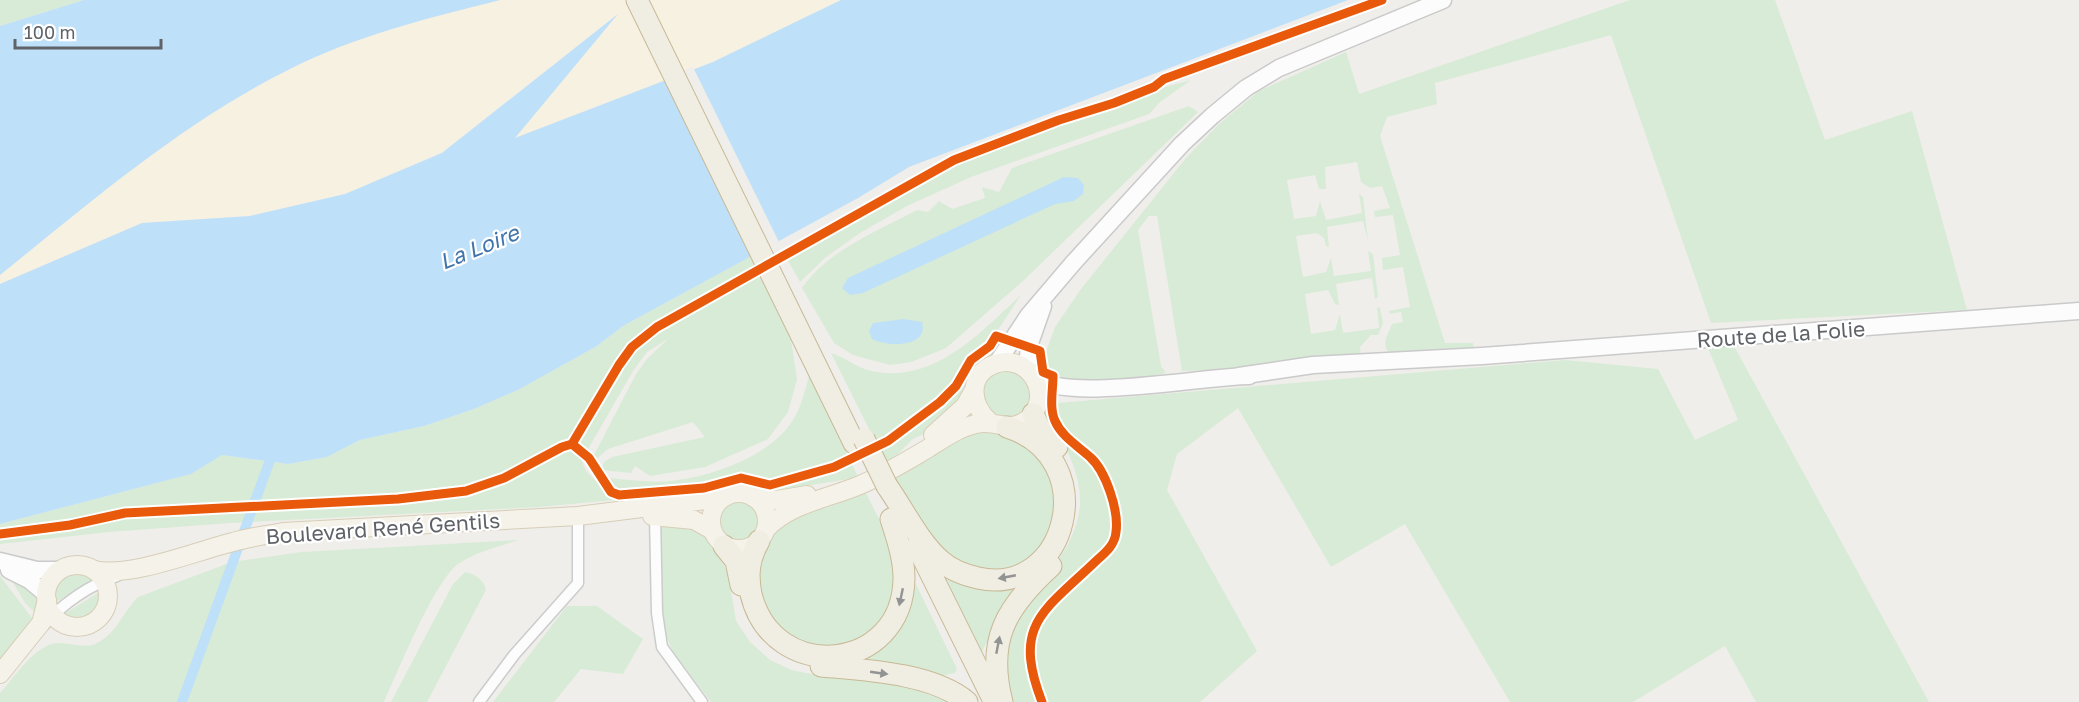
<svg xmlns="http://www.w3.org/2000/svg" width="2079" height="702" font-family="'Golos Text',sans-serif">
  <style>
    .green { fill: #d8ebd6 }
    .sand { fill: #f6f1e1 }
    .water { fill: #bfe0f9 }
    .pier { fill: #efeeea }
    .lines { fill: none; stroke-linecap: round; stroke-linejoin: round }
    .canal { stroke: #bfe0f9; stroke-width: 10 }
    .street-casing { stroke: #cbcccc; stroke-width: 13 }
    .secondary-casing { stroke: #cacacb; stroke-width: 19 }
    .primary-casing { stroke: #d7ceb8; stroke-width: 20 }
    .highway-casing { stroke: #c8b996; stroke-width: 23 }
    .street { stroke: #fdfcfc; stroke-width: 10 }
    .secondary { stroke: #fdfcfc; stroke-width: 16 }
    .primary { stroke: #f4f2e9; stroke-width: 18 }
    .highway { stroke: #f0ede3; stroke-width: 21 }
    .highway-bridge-casing { stroke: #c8b996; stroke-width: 23; stroke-linecap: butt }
    .highway-bridge { stroke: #f0ede3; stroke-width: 21 }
    .cycleway-casing { stroke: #fff; stroke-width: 13 }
    .cycleway { stroke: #e8590c; stroke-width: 9 }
    .oneway { fill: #929393 }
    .labels { text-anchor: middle; stroke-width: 4.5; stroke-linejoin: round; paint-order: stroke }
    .street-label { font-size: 21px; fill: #5f6368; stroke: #fff }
    .water-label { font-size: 22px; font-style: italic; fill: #4174aa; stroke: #fff }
  </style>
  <rect width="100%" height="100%" fill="#efeeea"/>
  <g class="green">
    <polygon points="0,0 84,0 0,26"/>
    <path d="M1630,0H1775L1825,140L1912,111L1967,310L1711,323L1611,35L1435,83L1437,104L1387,117L1380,136L1445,343H1473L1474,349L1390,354C1380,345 1388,335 1392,324L1403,322L1401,312L1390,314L1389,311L1410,307L1403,267L1383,270L1382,258L1400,255L1393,215L1375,217L1374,211L1390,208L1382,186L1370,188L1361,182L1357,162L1325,167L1326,189H1319L1315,175L1287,180L1294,219L1316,216L1320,201L1326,220L1362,213L1359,194L1363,197L1368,241L1363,221L1327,227L1329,247L1326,246L1324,238L1317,233L1296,236L1303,277L1326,272L1331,258L1334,276L1371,271L1368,251L1373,254L1378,297L1375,299L1372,278L1336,284L1339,305L1335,304L1328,290L1305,294L1311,334L1335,330L1340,314L1343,333L1379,328L1377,307L1380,308L1383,323L1378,335H1371L1360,347L1361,357L1230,369L1182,371L1157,216H1149L1138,230L1161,366L1166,373C1130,379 1078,393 1046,370V352L1055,327L1081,289L1186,158L1219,124L1259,91L1346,52L1359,94Z"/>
    <polygon points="1191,80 1160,102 1149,114 971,177 907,206 860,233 826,257 800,282 786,257 952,164 1150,91"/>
    <path d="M1189,106L1198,112L1023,281L946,348L911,362L890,365L853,355L834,343L802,288C828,250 878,231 917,210L928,212L939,201L952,209L985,198L982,187L999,192L1012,168Z"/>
    <polygon points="751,256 757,267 658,322 628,346 572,439 586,471 614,500 539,507 231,523 109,532 0,544 0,537 78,526 80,521 0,532 0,524 190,474 222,455 288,464 327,457 360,440 424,426 474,409 518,390 597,346 623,326"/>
    <polygon points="759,272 790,333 797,379 788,412 768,439 705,467 650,476 635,466 631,473 601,470 604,462 612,457 705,437 693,422 608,449 594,461 593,457 636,374 647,359 669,338 647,352 633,371 587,451 579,446 577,439 634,347 658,329"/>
    <path d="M1021,295L988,345L969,358L953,387L920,416L876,443L831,353C847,358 859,370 877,372C936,382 982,331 1021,295Z"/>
    <polygon points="1003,341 1000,352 979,363 971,371 963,398 932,430 913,439 895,457 886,462 879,448 910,430 943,404 960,385 969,365 996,342"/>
    <path d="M1734,346L1929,702H1756L1725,646L1633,702H1510L1405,524L1331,567L1238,408L1177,454L1167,490L1257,651L1200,702H1008C1001,680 1000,653 1006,629C1009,622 1017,613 1022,607C1046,573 1076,548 1080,505C1081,488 1075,466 1067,451C1059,437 1043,424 1044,407L1056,429L1099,471L1114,523L1113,537L1119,532L1110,484L1103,466L1057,422L1058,403L1565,360L1658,369L1695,440L1738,420L1708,348Z"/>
    <circle cx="1006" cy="395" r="24"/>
    <path d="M810,373L849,457L769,482L738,475L712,483L654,491L618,492L612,489L608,480L609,478C631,480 656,484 678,480C718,474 771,455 793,420C802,406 805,389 810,373Z"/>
    <polygon points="975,430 1003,433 1046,458 1060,508 1039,552 1007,570 986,573 940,552 893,476"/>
    <polygon points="851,462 857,475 849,479 761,493 750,488 729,486 718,493 681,494 656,502 656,495 743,480 773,485"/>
    <polygon points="864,489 892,545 896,608 871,638 814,651 774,628 757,588 761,551 781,525 813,510 829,507"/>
    <circle cx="739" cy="522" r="21"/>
    <polygon points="659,525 700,528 728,572 736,621 750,642 770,660 791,670 816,675 908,686 954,702 711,702 673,652 663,629"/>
    <path d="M518,540C498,547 475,552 458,564C434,582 398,671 384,702H0V693C15,677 35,644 58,643C69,643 85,648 95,644C117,634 122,613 138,597L232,562L302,552Z"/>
    <polygon points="934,561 1027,579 996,623 982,652 978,654"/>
    <path d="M79,572L93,578L55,603C52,585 62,575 79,572Z"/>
    <path d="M465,572C475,574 484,580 486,590L427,702H391L453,584Z"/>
    <polygon points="8,574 39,594 39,616 25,603"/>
    <polygon points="911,574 957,669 955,673 935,677 829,661 875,646"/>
    <polygon points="0,576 35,622 0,658"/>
    <path d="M101,591C103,610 89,619 72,620L64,614Z"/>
    <polygon points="567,606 597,606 643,639 623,674 581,669 554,702 493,702"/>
  </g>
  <path class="sand" d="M500,0H841L713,62L514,138L615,16L442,152L345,194L250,216L142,223L0,284V275C92,201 182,123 288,70C354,36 429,18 500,0Z"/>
  <g class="water">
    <path d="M84,0H500C429,18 354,36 288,70C182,123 92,201 0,275V26Z"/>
    <polygon points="841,0 1348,0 909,167 858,198 623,326 597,346 518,390 474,409 424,426 360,440 327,457 288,464 222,455 191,474 0,524 0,284 142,223 250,216 345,194 442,153 618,14 515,138 713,62"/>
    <polygon points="1064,177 1078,178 1084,185 1083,194 1074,201 1055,204 863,293 850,295 842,288 848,278"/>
    <path d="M904,319L922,322C929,348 888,347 872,339L869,331L873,323Z"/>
  </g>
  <polygon class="pier" points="693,67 780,244 753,259 664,78"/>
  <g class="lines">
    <polyline class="canal" points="182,702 274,449"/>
    <g class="street-casing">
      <g id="street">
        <polyline points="655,516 657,613 662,647 702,702"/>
        <path d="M44,625C62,604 91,584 117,576"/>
        <polyline points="479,702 514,655 578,583 578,516"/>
      </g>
    </g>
    <g class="secondary-casing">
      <g id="secondary">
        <polyline points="997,363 1028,316 1074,262 1182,144 1212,116 1246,88 1279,68 1443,0"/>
        <polyline points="1027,369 1029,346 1043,306"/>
        <path d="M1033,376C1061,404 1204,376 1249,376"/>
        <polyline points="1239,376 1313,365 1482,356 2079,311"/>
        <polyline points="0,561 37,570 61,570"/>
        <polyline points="9,570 29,580 46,594"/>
      </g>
    </g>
    <g class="primary-casing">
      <g id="primary">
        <polyline points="933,435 965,406 974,390"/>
        <circle cx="739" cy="521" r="28"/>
        <polyline points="753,497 777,500 807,495"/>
        <polyline points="652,516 694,520 712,530"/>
        <path d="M766,529C791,503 827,499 860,485C884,475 905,462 927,449C943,439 958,428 976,424C994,419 1010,434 1028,419C1055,396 1028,352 995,364C967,374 970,406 990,422"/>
        <circle cx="77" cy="596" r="31"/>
        <path d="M94,570C131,578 196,551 233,542C250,537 267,535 283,532L578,516L722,498"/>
        <polyline points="0,674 41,623 47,600"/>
      </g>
    </g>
    <g class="highway-casing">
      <g id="highway">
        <polyline points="637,0 854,443"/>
        <polyline points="1033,414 1039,427 1057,447"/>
        <path d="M887,486C904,510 919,542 941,561C951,570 965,575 978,578C1067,598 1104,458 1007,427"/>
        <path d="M759,541C749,558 747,574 751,594C773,685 903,673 904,578C904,558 897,538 891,519"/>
        <polyline points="724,546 736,561 741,585"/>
        <polyline points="917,546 994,701"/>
        <path d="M821,666C865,670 933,673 967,702"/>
        <path d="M1002,702C986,640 1006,607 1051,566"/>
      </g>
    </g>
    <use href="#street" class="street"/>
    <use href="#secondary" class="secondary"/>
    <use href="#primary" class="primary"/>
    <use href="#highway" class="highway"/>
    <g class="highway-bridge-casing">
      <polyline id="highway-bridge" points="864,439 887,486"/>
    </g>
    <use href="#highway-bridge" class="highway-bridge"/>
    <g class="cycleway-casing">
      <g id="cycleway">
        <path d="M572,444L589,458L611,492L619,495L704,488L741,478L770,485L834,467L888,441L940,402L956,386L971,360L990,346L996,336L1040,351L1043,372L1053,376C1053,390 1049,408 1055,421C1062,437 1078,446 1090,457C1106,471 1119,511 1116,532C1115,545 1105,553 1096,561C1043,612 1012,624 1042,702"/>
        <polyline points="572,444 619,365 632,347 657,327 954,160 1059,120 1114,103 1154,87 1164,79 1382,0"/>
        <polyline points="0,534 70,525 125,513 398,499 466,491 504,478 562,447 572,444"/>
      </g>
    </g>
    <use href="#cycleway" class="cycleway"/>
  </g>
  <defs><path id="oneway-solid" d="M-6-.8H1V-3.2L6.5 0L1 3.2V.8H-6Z" transform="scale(1.5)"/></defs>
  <g class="oneway">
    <use href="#oneway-solid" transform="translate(1007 577) rotate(169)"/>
    <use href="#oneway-solid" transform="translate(901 597) rotate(102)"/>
    <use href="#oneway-solid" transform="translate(998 645) rotate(-79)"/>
    <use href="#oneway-solid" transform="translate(879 673) rotate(8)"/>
  </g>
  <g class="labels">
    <g class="street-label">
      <text transform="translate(1781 335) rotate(-4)" y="7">Route de la Folie</text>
      <text transform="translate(383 529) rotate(-4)" y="7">Boulevard René Gentils</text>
    </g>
    <g class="water-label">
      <text transform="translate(479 247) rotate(-22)" y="8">La Loire</text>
    </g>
  </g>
  <path d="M15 39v9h146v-9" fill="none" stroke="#5f6368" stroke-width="3"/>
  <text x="24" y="39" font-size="18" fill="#5f6368" stroke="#ffffff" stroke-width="4.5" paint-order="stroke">100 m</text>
</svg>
